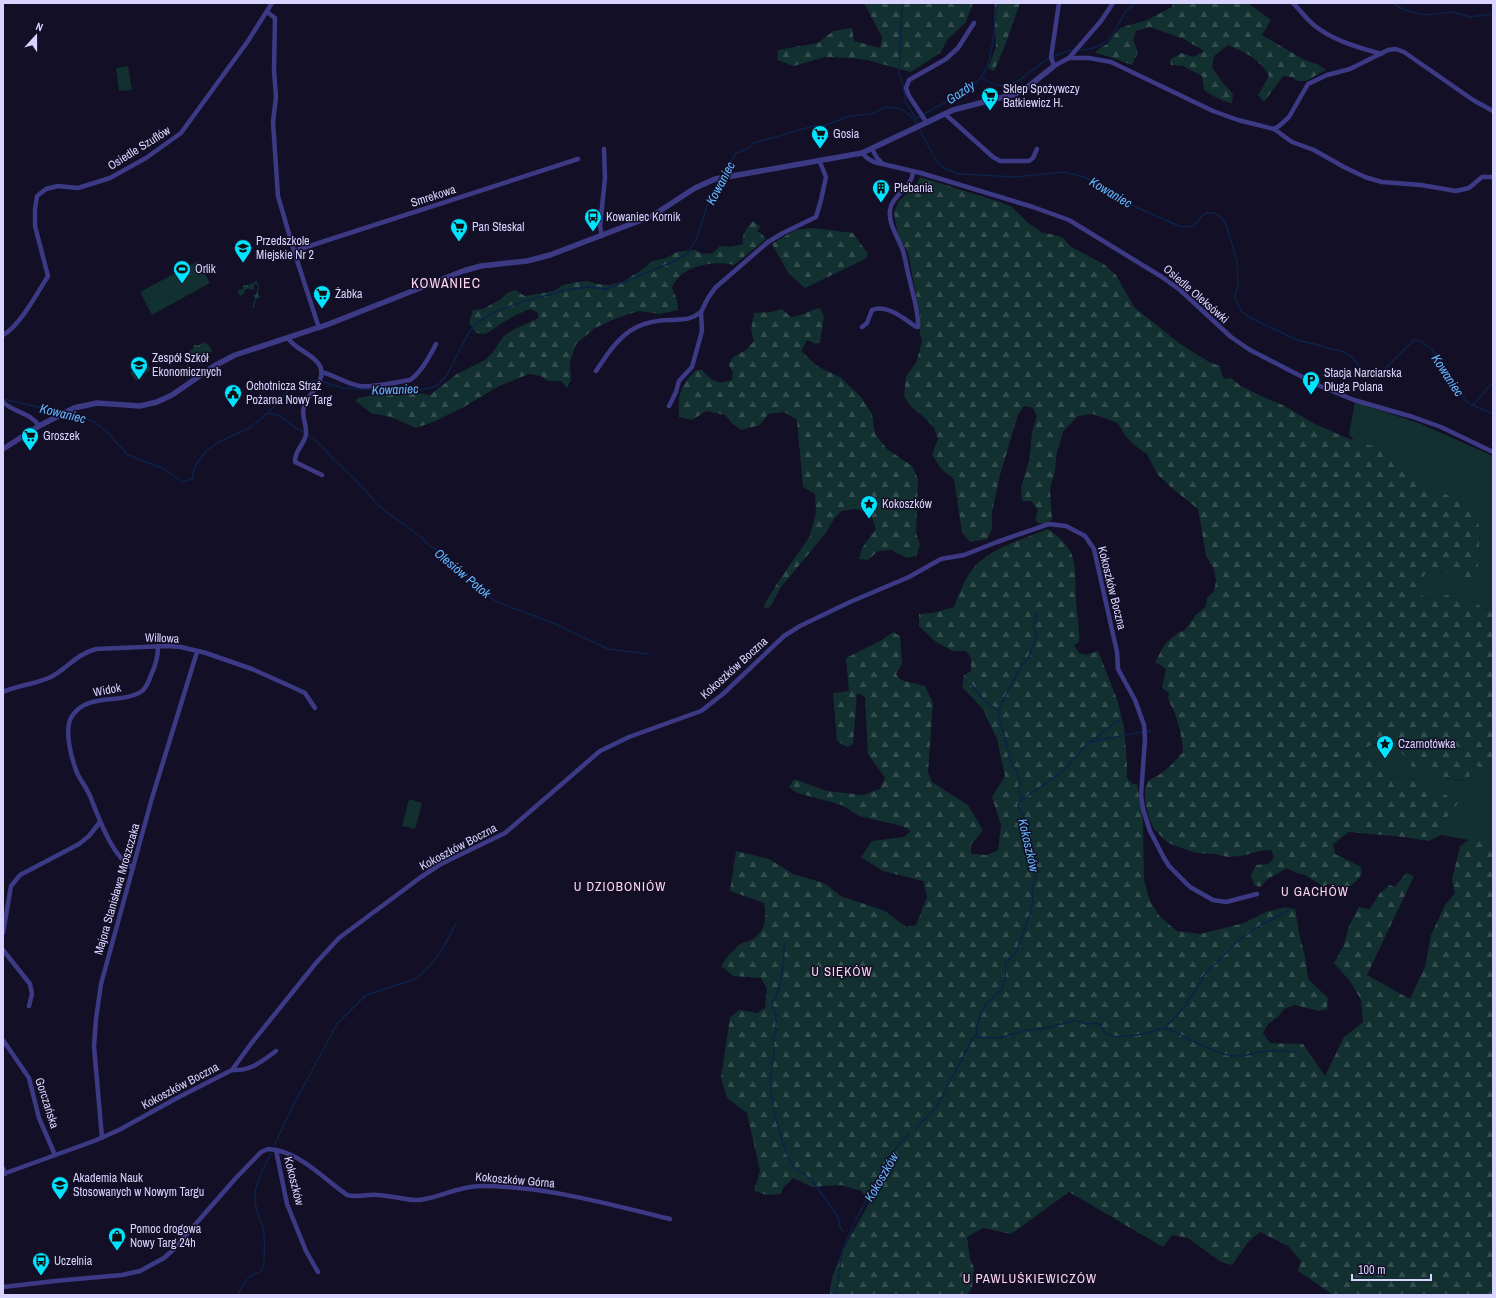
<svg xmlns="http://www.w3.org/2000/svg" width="1496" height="1298" font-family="'Archivo Narrow',sans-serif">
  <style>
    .green { fill: #12302f }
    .forest { fill: url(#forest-firs) }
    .park { fill: url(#park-tufts) }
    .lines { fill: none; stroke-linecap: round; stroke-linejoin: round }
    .stream { stroke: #0c2248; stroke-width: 1.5 }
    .minor { stroke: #3d3a85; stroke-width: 4.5 }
    .tertiary { stroke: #3d3a85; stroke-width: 5.5 }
    .labels { text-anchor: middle; stroke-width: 3; stroke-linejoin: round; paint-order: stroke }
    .poi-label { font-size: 12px; fill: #d9d4ff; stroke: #130f26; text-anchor: start }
    .street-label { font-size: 12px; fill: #d9d4ff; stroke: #130f26 }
    .water-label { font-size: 13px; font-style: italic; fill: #62b6ff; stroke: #130f26 }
    .neighbourhood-label { font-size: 13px; letter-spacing: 1px; fill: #ffd6f0; stroke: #130f26 }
    .quarter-label { font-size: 14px; letter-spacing: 1px; fill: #ffd6f0; stroke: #130f26 }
  </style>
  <defs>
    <pattern id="forest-firs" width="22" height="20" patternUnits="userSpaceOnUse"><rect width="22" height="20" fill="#12302f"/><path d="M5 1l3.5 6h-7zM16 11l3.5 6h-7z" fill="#344d4e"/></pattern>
    <pattern id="park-tufts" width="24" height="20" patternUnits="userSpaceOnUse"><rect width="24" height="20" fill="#12302f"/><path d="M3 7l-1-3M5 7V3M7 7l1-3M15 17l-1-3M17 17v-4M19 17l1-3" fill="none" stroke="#344d4e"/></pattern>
  </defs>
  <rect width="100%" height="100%" fill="#130f26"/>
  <g class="green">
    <polygon points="128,66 132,90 119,91 116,68"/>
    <polygon points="198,261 210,283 152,315 140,292"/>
    <polygon points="144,361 151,369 136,381 130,373"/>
    <polygon points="1355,402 1421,424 1493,456 1493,608 1485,609 1472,601 1452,593 1436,599 1427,600 1418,592 1420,580 1429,570 1446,572 1459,583 1468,587 1477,575 1478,570 1480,531 1477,516 1448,495 1431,491 1414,480 1400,469 1354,441 1349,434"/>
    <polygon points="1385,744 1395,746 1411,765 1446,778 1464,781 1469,769 1476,765 1485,771 1493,769 1493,842 1488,840 1469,840 1441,835 1447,827 1447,817 1458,803 1415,778 1401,779 1386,778 1366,752 1366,748 1371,746"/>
    <polygon points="409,799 422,803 415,829 402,826"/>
  </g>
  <g class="forest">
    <polygon points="864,3 973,3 966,22 948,39 940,53 911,72 867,60 850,58 825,57 794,66 777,60 778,50 818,43 833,31 852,28 854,41 880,48 882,37"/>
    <polygon points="995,3 1020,3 1006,43 994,71 988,68 996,47 994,18"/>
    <path d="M1173,3H1248L1271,20L1262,35L1303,59L1319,65L1326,70L1306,81H1297L1292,77L1283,76L1264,102L1258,95L1269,76C1260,59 1245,52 1228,45L1214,56L1212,67L1222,82L1233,94L1232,103C1221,101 1213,96 1204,90L1202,76L1183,66L1171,65L1170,60L1181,53L1194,57L1204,51L1184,39L1150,27L1136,31L1133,40L1138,52L1132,65L1107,56L1095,53L1097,50L1107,44L1120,28L1147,20L1172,7Z"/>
    <path d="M920,177L1000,202L1012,207L1027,222L1043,233L1056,235L1063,238L1070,246L1105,265L1116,275L1134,307L1179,343L1209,362L1220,366L1222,375L1224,379L1231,378L1241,386L1265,398L1283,405L1313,423L1354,441L1377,447L1414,480L1431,491L1448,495L1464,504L1477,516L1480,531L1478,570L1477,575L1468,588L1459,583L1446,572L1429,570L1420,580L1418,592L1427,600L1436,599L1452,593L1472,601L1485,609L1493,608V769L1485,771L1476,765L1469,769L1470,780C1458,782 1423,773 1411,766C1408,764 1406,759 1404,756C1394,744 1380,740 1366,748V752L1386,778L1401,779L1415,778L1441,792L1458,803L1447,817V827L1441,835L1429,841L1404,837L1349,832L1333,844L1335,854L1361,867L1362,874C1350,889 1346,890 1328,884L1324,887L1305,875L1296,873L1287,868L1268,879L1260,887L1254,885L1251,875L1256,865L1269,864L1274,857L1271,850L1260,851L1241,856L1228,857L1215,854L1196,853L1168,843L1154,829L1149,818L1145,801V789L1149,780C1163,774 1173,764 1183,752C1182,734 1177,715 1168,699L1169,693L1162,688L1166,669L1155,662L1165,644L1179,632L1184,631L1196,615L1206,606L1207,598L1214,591L1216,581L1214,569L1206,555L1198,509L1173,489L1157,474L1147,454L1134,445L1124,434L1118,423L1093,414L1078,416L1064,430L1057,451L1055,471L1050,489L1052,520L1043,524L1035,521L1038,510L1031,501H1022L1021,488L1030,456L1032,432L1037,416L1033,408L1024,406L1018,415L1000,475L992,512V529L987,539L970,542L962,532L954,479L941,469L932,454L938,439L934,428L922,415L911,407L904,396L906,376L916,363L922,342L920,332V315L908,253L898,235L894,213L898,202L916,185Z"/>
    <path d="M753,221L760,226L757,232L761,233L766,239L734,265C713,260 680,266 672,288L677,300L678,310L660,314L639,311L617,318L595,328L576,344L570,362L571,380L567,388L561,381H548L541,376L529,374L499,386L462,408L433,422L416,428L391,417L371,413L356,401L357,398L396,393H418L430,395L457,374L485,360L493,352L503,337L511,331L538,318V313L531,309C513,314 500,325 485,334L476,333L469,323L473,310L483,309L501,299L507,293L515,290L525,296L554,291L563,285L577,282L588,281L597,284L610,285L624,281L646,267L650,262L666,258L677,252L695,250L703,254L713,253L720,246L731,247L743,244C742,233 746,229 753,221Z"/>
    <polygon points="812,228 853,233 868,254 865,259 805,288 789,274 772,244 795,230"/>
    <path d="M820,308L824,317L820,342L816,344L807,340L801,351L817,366L840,377L861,397L872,414L875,434L887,449L912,466L918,479L916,533L920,545L916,556L906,558L892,550L878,551L868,560L859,559L862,548L876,529L870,512L855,509L841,511L834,519L825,534L781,587L770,607L764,609L765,603L778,582L810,536L816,512L815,494L803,487L797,420L784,412L768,414L760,425L741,430L733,424L725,415L706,411L692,420L679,417C678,394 680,386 696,370H702C712,381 717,385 732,380L733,373L729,365L733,357L746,350L754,341L751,330L754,313L772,312L782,309L791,317C802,316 810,310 820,308Z"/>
    <path d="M1048,529C1057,535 1066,543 1071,553C1077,565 1075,588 1076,602C1077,616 1080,628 1079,642L1074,645L1079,653L1086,655L1098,651L1118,702L1124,728L1127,763V778L1133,784H1137L1143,821L1144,880L1150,901L1160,917L1177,931L1200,934L1244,923L1266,912L1286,907L1295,909L1300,938L1305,956L1308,979L1328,998L1327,1009L1319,1011L1295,1005L1284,1009L1278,1017L1268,1024L1263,1033L1270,1043L1303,1044L1325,1076L1344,1037L1363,1022L1361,1000L1350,981L1334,963L1344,945L1349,926L1359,907L1370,909L1380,893L1390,885L1395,887L1406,873L1414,876L1367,975L1410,999L1425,967L1431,935L1445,905L1455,893L1452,880L1460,846L1469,840H1488L1493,842V1295H1333L1298,1271L1301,1261L1288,1246L1260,1232L1249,1241L1232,1265L1221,1262L1188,1238L1172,1235L1163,1247L1069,1192L1011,1234L983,1228L967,1237L970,1259L974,1268L972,1287L967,1295H830C827,1273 858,1224 869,1203L861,1191L841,1185L812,1187L793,1178L783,1188L781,1194L767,1195L754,1191L760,1171L747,1113L727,1098L721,1078L730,1017L740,1010L757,1013L765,1008L767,989L761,978L733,976L721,966C726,958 732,951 739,945C743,942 749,942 753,939C766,930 767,917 764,903L730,891L736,851L769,859L793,874L824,883L841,896L885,911L906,927L916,925L927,897L923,881L883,871L861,857L872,841L904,837L911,831L902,826L859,816L842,805L797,793L789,787L794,779L827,791L863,795L880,789L885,778L868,754L865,697L857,693L853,744L847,747L837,741L833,693L849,691L846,658L882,640L893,632L900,636L902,664L896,674L901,680L925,686L933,703L928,772L932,782L968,805L983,830L971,845V854L987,855L998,850L1001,825L992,797L1005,776L997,739L983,709L962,687L964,675L971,671V658L966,651H953L936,642L919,626V614L933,613L954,607C959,595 963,582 971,571C988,548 1022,540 1048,529Z"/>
  </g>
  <g class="park">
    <polygon points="257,281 259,286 258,293 260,297 256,300 254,308 252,308 255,299 254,295 256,294 258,286 256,284 254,285 254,289 252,290 248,288 246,290 244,290 245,293 240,296 237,291 242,289 244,285 248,285"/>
    <polygon points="205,342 207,344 208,344 212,351 203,355 201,359 197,358 193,360 189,351 193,349 194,345 199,345"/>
  </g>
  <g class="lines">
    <g class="stream">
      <polyline points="902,3 899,74 903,85 906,103 916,118"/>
      <polyline points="1392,3 1405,10 1425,15 1452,12 1470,17 1493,14"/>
      <path d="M1078,50C1095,51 1110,42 1117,27C1123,17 1125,9 1136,3"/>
      <path d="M981,77C1006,95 1018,82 1038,66C1044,60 1052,57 1060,54C1065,52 1069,50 1074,50"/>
      <path d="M915,120C932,108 970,92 981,77C987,69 990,61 991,51C995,35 993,19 998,3"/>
      <path d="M919,129L937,162L945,169L960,174L1016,177L1063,172L1085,177L1129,204L1181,227L1194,226C1197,222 1200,216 1205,214C1215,209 1224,219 1227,227L1237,262L1238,285L1235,297L1241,311L1251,318L1297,340L1323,346L1330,349L1342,351L1353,358L1361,369L1373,377L1385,369L1414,340L1420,341L1431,349L1451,375L1465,400L1472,405L1493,414"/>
      <polyline points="722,176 736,153 747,149 754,143 813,126 824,126 849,116 871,114 887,107 902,109 915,120 917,126"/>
      <polyline points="321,381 342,388 377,390 406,387 420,390 431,388 439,384 447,375 467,336 475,324 494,312 522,302 566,290 588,287 606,289 671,263 687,254 697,238 710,196 719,181"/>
      <polyline points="3,399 60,412"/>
      <polyline points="1473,405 1493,382"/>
      <polyline points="268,413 280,416 294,427 304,432"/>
      <polyline points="68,414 93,421 105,430 128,455 162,468 183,482 192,479 195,466 205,452 219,442 251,427 268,413 290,389 314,381 317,381"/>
      <polyline points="307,434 322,446 331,457 353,477 380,507 420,536 431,547 441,551 462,571 471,582 495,601 555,624 608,649 649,654"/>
      <polyline points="970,683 983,699 998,711"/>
      <polyline points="1147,732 1151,731"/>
      <polyline points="1090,743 1099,740 1142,732"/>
      <polyline points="1021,800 1054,778 1067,767 1087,744 1119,720"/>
      <path d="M784,945C784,965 782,986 772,1004L776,1016V1030L773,1039L774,1052L770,1083L774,1112L786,1153L794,1167L812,1180L838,1217L840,1227L843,1231"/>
      <path d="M1165,1028C1186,1036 1212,1053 1233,1056C1243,1058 1252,1053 1261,1052C1272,1049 1286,1051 1298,1053"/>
      <polyline points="976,1037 999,1038 1023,1031 1047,1028 1075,1020 1086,1024 1096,1023 1100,1025 1106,1034 1117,1037 1138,1035 1165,1028 1185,1006 1205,974 1239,940 1261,925 1289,910"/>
      <polyline points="916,1128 936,1108 972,1040 977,1033 976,1027 985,1005 1001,990 1005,979 1006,962 1016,953 1030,914 1033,901 1032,887 1036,877 1025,828 1025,820 1018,805 1021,800 1019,790 1020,779 1010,759 998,711 1021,666 1028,659 1037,634 1033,627 1037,613"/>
      <path d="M274,1146L294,1104L337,1024L366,995L415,979C435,966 446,943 456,923"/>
      <path d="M855,1222C871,1192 884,1157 909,1134"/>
      <path d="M238,1295C240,1288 246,1279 252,1275C257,1272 261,1274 263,1267C265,1256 265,1236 263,1227C260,1217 254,1207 255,1197C255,1182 264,1167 271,1154"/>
      <polyline points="836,1295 842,1252 853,1226"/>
    </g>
    <g class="minor">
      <polyline points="1059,3 1051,57 1054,66 1069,58 1101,21 1113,3"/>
      <path d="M1293,3C1300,10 1307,20 1315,26C1334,41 1358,47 1381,54"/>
      <polyline points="267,12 275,18 274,70 276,97 273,122 278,196 294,251 319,328"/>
      <polyline points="1069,58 1089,58 1111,62 1213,111 1238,120 1274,129 1279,126 1289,117 1308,84 1327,75 1350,69 1388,50 1396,49 1404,52 1473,100 1493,111"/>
      <polyline points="945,114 993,157 1000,161 1029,161 1033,158 1037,149"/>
      <polyline points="927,123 909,96 906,88 909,80 946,59 958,48 974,23"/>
      <polyline points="1274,129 1292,142 1314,150 1344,167 1365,177 1382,182 1421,185 1456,191 1469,188 1482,177 1493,177"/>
      <polyline points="872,149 877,158 882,163"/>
      <polyline points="862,153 867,158 874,162 921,173 1033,207 1069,220 1162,277 1180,290 1231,337 1250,350 1320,386 1354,400 1413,417 1441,427 1493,452"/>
      <polyline points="602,236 600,226 605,178 604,149"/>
      <polyline points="294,251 578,159"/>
      <path d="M862,327L867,323L872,310C887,304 903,318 915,326L918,327C919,312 913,296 910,281C907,271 906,261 903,251C899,238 888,225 890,210C892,195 912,188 913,172"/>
      <path d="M3,335C19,327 38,292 48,276L35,226V209L37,196L46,189L58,186L78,188L110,178L146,158L181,133L248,41L272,3"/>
      <path d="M288,338C295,350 313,353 320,366C326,380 312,391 306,402C299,414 307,422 306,434C305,444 294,451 295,462L322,475"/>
      <path d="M596,371C616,341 629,321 669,320C682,319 690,321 701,312"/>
      <path d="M321,372C335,375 346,384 360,386C371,388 398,382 410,380C421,373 430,356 436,344"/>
      <path d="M3,402C14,413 30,412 39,426"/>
      <polyline points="669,406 676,392 679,381 692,367 702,331 701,312 708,298 715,288 768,242 783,233 816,217 821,200 826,177 819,160"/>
      <path d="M3,692C18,685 36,684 51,677C68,668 75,655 96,649L166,646L181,647L206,653L252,669L290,686L305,693L315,708"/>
      <path d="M133,868C112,857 99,818 90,796C87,789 82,782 78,775C72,761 63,729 72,716C88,692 122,705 142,691C147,687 149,681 151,675C156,665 158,657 158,646"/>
      <polyline points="3,933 11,886 20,875 79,844 89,836 100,822"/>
      <polyline points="3,950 30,984 32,994 29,1006"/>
      <polyline points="3,1040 29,1078 39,1118 55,1155"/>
      <path d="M232,1070C251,1071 261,1062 276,1051"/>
      <polyline points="102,1138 94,1046 96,1019 101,984 152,798 197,652"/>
      <path d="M276,1150C304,1156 324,1179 347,1195C357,1198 366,1194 377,1195C393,1195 410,1203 425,1199C445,1195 461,1186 481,1186C546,1186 608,1204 670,1219"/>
      <polyline points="3,1168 5,1174"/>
      <polyline points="3,1174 94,1141 119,1130 177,1098 232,1070 250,1045 316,963 339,938 421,877 441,864 505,833 600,751 629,737 701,711 723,694 784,636 800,626 850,602 909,577 941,559 964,555 997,542 1049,524 1066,526 1085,536 1094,549 1117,652 1118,669 1135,700 1144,725 1145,739 1141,795 1143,809 1150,831 1164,858 1169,866 1190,887 1213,900 1226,902 1257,894"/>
      <polyline points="3,1287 55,1281 122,1275 140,1271 164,1258 172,1251 235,1179 261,1152 268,1149 276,1150 287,1204 306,1251 318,1272"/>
    </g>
    <polyline class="tertiary" points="3,449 39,426 74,408 97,403 140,406 157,402 172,395 214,366 235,355 329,324 463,271 481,266 527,261 550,255 652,216 695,188 715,179 862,153 953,110 1015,94 1029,86 1054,66"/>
  </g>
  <defs>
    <g id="supermarket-pin" transform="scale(0.9)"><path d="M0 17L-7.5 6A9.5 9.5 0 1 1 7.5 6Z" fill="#00e5ff" stroke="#130f26"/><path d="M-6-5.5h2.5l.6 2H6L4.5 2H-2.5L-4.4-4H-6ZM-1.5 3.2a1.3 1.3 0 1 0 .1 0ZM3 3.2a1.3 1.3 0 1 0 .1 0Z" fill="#111"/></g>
    <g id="building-pin" transform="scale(0.9)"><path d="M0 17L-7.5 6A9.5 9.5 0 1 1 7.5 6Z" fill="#00e5ff" stroke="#130f26"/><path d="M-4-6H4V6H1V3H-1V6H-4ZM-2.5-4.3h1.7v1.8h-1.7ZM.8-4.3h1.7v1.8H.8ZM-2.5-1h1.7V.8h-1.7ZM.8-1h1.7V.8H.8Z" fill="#111"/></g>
    <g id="bus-pin" transform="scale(0.9)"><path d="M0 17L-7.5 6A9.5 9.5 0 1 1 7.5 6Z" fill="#00e5ff" stroke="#130f26"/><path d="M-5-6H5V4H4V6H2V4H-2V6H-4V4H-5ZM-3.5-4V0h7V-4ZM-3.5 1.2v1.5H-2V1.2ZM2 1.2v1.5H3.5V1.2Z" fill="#111"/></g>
    <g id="school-pin" transform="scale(0.9)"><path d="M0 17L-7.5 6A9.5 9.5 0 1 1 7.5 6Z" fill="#00e5ff" stroke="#130f26"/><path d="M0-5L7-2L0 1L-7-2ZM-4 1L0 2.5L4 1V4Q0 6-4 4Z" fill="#111"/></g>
    <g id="stadium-pin" transform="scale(0.9)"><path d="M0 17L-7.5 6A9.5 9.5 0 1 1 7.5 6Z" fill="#00e5ff" stroke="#130f26"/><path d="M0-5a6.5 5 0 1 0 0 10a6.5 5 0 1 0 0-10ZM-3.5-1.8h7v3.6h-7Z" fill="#111"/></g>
    <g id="parking-pin" transform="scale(0.9)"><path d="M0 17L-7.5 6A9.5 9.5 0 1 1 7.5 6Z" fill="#00e5ff" stroke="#130f26"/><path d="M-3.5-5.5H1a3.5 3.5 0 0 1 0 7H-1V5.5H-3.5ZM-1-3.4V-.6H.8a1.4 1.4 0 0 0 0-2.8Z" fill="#111"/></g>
    <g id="civic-pin" transform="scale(0.9)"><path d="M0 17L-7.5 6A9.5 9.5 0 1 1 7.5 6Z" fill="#00e5ff" stroke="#130f26"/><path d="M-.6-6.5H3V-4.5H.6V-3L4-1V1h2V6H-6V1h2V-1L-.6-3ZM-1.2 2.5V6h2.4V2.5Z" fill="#111"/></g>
    <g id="sight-pin" transform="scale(0.9)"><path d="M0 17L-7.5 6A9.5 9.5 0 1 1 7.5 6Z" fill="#00e5ff" stroke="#130f26"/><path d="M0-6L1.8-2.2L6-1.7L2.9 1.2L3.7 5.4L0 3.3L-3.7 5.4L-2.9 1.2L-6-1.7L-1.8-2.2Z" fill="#111"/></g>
    <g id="university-pin" transform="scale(0.9)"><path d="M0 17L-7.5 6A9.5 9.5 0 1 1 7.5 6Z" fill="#00e5ff" stroke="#130f26"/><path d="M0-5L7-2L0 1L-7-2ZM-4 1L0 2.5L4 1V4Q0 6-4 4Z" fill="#111"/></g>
    <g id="shop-pin" transform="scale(0.9)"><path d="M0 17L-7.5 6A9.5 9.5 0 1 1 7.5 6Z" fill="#00e5ff" stroke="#130f26"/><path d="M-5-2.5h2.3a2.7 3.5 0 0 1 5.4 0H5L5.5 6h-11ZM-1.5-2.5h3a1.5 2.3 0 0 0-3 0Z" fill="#111"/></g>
  </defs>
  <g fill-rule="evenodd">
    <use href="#supermarket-pin" x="990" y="96"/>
    <use href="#supermarket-pin" x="820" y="134"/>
    <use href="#building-pin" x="881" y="188"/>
    <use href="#bus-pin" x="593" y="217"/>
    <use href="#supermarket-pin" x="459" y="227"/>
    <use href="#school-pin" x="243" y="248"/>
    <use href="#stadium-pin" x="182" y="269"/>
    <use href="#supermarket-pin" x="322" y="294"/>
    <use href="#school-pin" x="139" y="365"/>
    <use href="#parking-pin" x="1311" y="380"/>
    <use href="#civic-pin" x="233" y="393"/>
    <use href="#supermarket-pin" x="30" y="436"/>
    <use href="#sight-pin" x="869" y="504"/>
    <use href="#sight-pin" x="1385" y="744"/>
    <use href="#university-pin" x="60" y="1185"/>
    <use href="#shop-pin" x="117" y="1236"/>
    <use href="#bus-pin" x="41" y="1261"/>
  </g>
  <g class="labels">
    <g class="poi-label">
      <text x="1003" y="93">Sklep Spożywczy<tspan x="1003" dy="14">Batkiewicz H.</tspan></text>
      <text x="833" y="138">Gosia</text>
      <text x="894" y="192">Plebania</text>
      <text x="606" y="221">Kowaniec Kornik</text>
      <text x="472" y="231">Pan Steskal</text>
      <text x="256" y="245">Przedszkole<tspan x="256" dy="14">Miejskie Nr 2</tspan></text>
      <text x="195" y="273">Orlik</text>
      <text x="335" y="298">Żabka</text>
      <text x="152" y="362">Zespół Szkół<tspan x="152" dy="14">Ekonomicznych</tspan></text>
      <text x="1324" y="377">Stacja Narciarska<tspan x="1324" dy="14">Długa Polana</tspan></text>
      <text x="246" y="390">Ochotnicza Straż<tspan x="246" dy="14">Pożarna Nowy Targ</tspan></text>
      <text x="43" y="440">Groszek</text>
      <text x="882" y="508">Kokoszków</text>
      <text x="1398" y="748">Czarnotówka</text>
      <text x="73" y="1182">Akademia Nauk<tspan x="73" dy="14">Stosowanych w Nowym Targu</tspan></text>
      <text x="130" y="1233">Pomoc drogowa<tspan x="130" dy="14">Nowy Targ 24h</tspan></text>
      <text x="54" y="1265">Uczelnia</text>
    </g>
    <g class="street-label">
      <text transform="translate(139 148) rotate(-32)" y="4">Osiedle Szuflów</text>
      <text transform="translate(433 196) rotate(-18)" y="4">Smrekowa</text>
      <text transform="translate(1196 294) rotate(41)" y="4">Osiedle Oleksówki</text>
      <text transform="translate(1112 588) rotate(76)" y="4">Kokoszków Boczna</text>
      <text transform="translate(162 638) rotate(2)" y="4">Willowa</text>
      <text transform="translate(734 668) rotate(-42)" y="4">Kokoszków Boczna</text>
      <text transform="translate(107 690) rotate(-11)" y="4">Widok</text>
      <text transform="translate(458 847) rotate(-28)" y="4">Kokoszków Boczna</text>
      <text transform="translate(117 889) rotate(-74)" y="4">Majora Stanisława Mroszczaka</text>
      <text transform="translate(180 1086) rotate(-28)" y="4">Kokoszków Boczna</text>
      <text transform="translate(47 1103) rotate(72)" y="4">Gorczańska</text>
      <text transform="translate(515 1180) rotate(5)" y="4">Kokoszków Górna</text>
      <text transform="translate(294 1181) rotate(76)" y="4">Kokoszków</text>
    </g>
    <g class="water-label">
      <text transform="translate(960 92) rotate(-34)" y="5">Gazdy</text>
      <text transform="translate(720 183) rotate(-62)" y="5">Kowaniec</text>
      <text transform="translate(1111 192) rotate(31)" y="5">Kowaniec</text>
      <text transform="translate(1448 375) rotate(57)" y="5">Kowaniec</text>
      <text transform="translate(395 389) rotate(-2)" y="5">Kowaniec</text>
      <text transform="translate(63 413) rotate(14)" y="5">Kowaniec</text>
      <text transform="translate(463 573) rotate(40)" y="5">Olesiów Potok</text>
      <text transform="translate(1029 845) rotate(77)" y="5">Kokoszków</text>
      <text transform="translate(881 1177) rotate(-60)" y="5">Kokoszków</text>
    </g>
    <g class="neighbourhood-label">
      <text x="620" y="891">U DZIOBONIÓW</text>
      <text x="1315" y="896">U GACHÓW</text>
      <text x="842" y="976">U SIĘKÓW</text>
      <text x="1030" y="1283">U PAWLUŚKIEWICZÓW</text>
    </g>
    <g class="quarter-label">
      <text x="446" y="288">KOWANIEC</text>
    </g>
  </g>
  <rect width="1496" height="1298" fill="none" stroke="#d9d4ff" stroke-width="8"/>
  <g transform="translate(36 36) rotate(21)" stroke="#130f26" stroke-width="3" paint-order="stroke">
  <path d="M0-3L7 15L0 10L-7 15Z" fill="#d9d4ff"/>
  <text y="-6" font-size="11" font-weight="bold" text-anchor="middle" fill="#d9d4ff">N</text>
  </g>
  <path d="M1352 1274v6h79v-6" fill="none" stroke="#d9d4ff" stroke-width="2"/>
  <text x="1358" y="1274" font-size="12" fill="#d9d4ff" stroke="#130f26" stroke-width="3" paint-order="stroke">100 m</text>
</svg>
